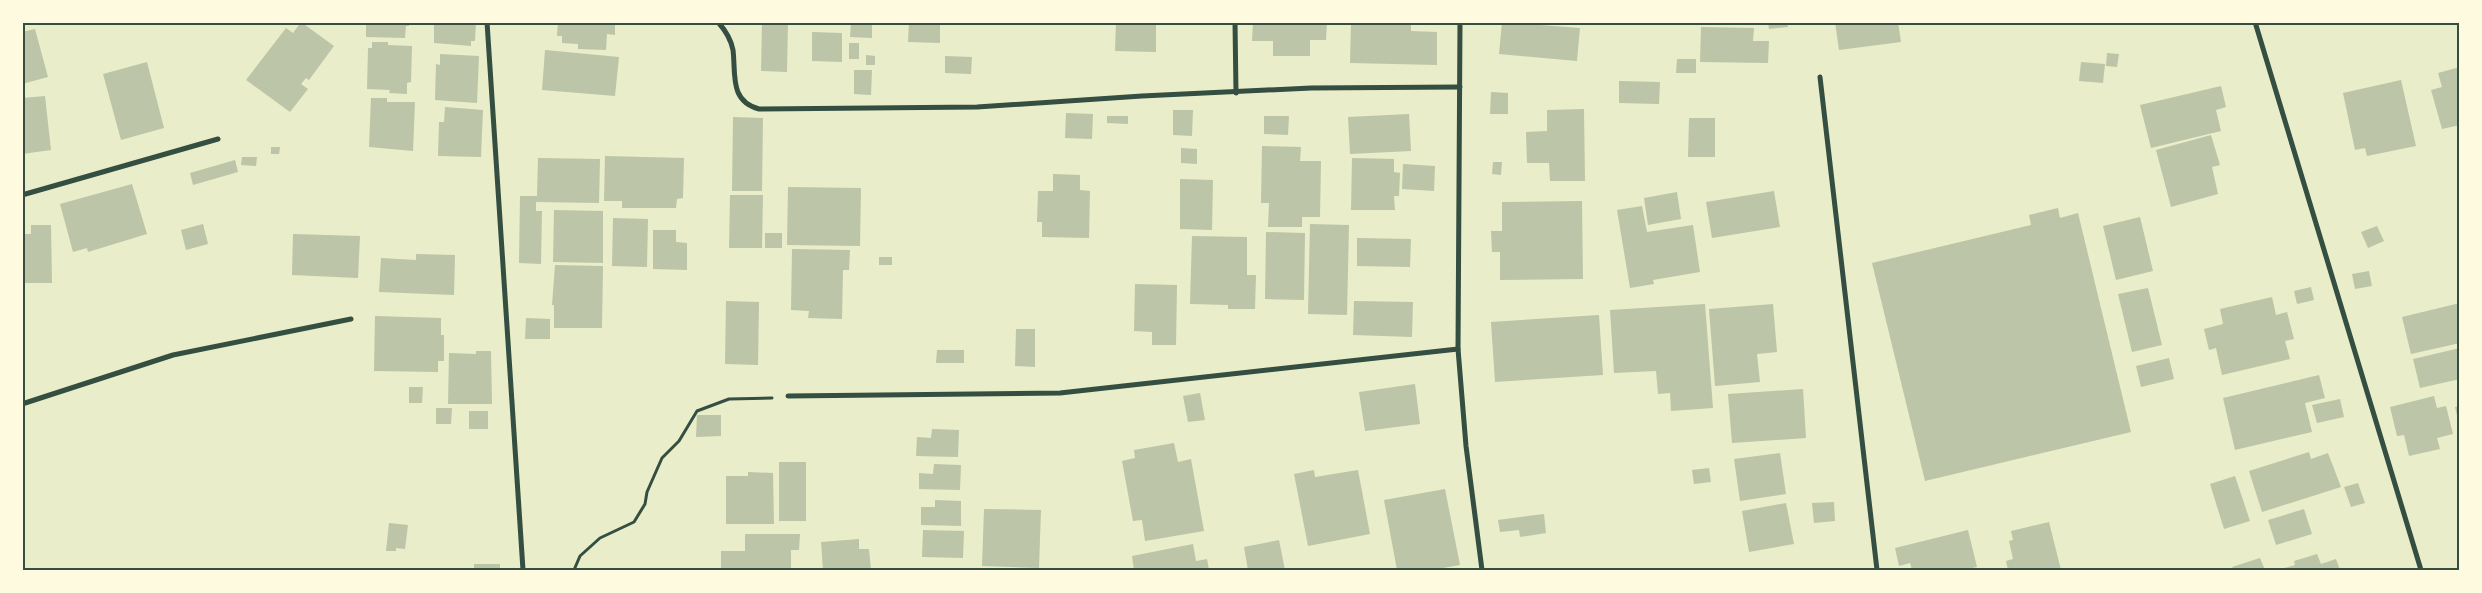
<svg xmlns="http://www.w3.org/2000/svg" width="2482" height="593" font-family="Poppins,sans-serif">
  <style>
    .building { fill: #bcc5a7 }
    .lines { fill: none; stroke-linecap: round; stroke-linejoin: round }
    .path { stroke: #344e41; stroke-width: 3 }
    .minor { stroke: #344e41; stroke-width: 5 }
    .neatline { fill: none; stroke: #344e41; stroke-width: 2 }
  </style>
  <rect width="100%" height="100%" fill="#e9edc9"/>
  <g class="building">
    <polygon points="301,22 334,46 309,80 306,78 301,84 308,89 290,112 246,80 286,28 293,33"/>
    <polygon points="366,22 409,22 409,26 406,26 405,38 366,37"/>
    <polygon points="434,22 476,22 475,41 471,41 471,46 434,43"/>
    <polygon points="558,22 615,22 615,35 607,34 606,50 578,49 578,44 562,43 562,36 557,36"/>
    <polygon points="762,22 788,22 787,72 761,71"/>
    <polygon points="851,22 872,22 872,38 850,37"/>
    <polygon points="909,22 940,22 940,43 908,42"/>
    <polygon points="1116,22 1156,22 1156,52 1115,51"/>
    <polygon points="1253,22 1327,22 1326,40 1310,40 1310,56 1273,56 1273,41 1252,41"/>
    <polygon points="1351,22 1411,22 1411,31 1437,32 1437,65 1350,63"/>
    <polygon points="1502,22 1580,28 1577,61 1499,54"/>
    <polygon points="1768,22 1787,22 1788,27 1769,29"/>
    <polygon points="1835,22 1898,22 1901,42 1839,50"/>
    <polygon points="1701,27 1754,28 1753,41 1769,41 1768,63 1700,62"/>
    <polygon points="35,29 48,77 22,84 22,32"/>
    <polygon points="812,32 842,33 842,62 812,61"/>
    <polygon points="372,42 388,42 388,45 412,46 411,82 407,83 407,94 389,93 390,90 367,89 368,48 372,48"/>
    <rect x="849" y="43" width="10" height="16"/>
    <polygon points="545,50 619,57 615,96 542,90"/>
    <polygon points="2107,53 2119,54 2117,67 2106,66"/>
    <polygon points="440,54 479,56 477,103 435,100 436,64 440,65"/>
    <polygon points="866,55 875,56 875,65 866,65"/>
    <polygon points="945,56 972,57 971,74 945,73"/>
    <polygon points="1677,59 1696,59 1696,73 1676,73"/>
    <polygon points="147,62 164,128 121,140 103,74"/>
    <polygon points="2081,62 2105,64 2103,83 2079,81"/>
    <polygon points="2460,67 2460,125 2442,129 2431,90 2442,87 2438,73"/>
    <polygon points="854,70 872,70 871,95 854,94"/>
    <polygon points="2401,80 2416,146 2367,156 2365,148 2355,150 2343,93"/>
    <polygon points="1619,81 1660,82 1659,104 1619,103"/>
    <polygon points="2221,86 2226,107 2216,110 2221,131 2151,148 2140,105"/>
    <polygon points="1491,92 1508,93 1508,114 1490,114"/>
    <polygon points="45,96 51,150 22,154 22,98"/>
    <polygon points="371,98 387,98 387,102 415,102 413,151 369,147"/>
    <polygon points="445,107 483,110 481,157 438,156 439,122 444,122"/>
    <polygon points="1584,109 1585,181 1550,181 1549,163 1527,163 1526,132 1547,131 1547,110"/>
    <polygon points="1173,110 1193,110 1192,136 1173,135"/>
    <polygon points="1066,113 1093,114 1092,139 1065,138"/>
    <polygon points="1409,114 1411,151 1350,154 1348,117"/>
    <polygon points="1107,116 1128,116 1128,124 1107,123"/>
    <polygon points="1264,116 1289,116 1288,135 1264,134"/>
    <polygon points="733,117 763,118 762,191 732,191"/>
    <polygon points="1689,118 1715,118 1715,157 1688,157"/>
    <polygon points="2211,135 2220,165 2212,167 2218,194 2171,207 2156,150"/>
    <polygon points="1262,146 1301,147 1300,161 1321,161 1320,217 1302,217 1302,227 1268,227 1269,203 1261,203"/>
    <polygon points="271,147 280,147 279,154 271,154"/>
    <polygon points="1181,148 1197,149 1197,164 1181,163"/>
    <polygon points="605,156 684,158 683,198 677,199 676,208 622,208 622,201 604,201"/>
    <polygon points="242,157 257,157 256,166 241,165"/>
    <polygon points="538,158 600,159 599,203 536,202 536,211 542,211 541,264 519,263 520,196 537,196"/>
    <polygon points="1352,158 1394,159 1394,172 1400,173 1399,196 1394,196 1395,210 1351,210"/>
    <polygon points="235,160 238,172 193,185 190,173"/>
    <polygon points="1493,162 1502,162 1501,175 1492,174"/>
    <polygon points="1403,164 1435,166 1434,191 1402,189"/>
    <polygon points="1053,174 1080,175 1080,190 1090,191 1089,238 1042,237 1042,222 1037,222 1038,191 1053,191"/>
    <polygon points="1180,179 1213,180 1212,230 1180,229"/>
    <polygon points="132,184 147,234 88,252 87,248 73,252 60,204"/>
    <polygon points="788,187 861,188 860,246 787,245"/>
    <polygon points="1774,191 1780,227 1712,238 1706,202"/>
    <polygon points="1677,192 1681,219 1648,225 1644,198"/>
    <polygon points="730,195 763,195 762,248 729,248"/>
    <polygon points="1582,201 1583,279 1500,280 1500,252 1492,252 1491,231 1502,231 1502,202"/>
    <polygon points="1642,206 1647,232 1693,225 1700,272 1653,280 1654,284 1630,288 1617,210"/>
    <polygon points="2058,208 2060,218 2078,213 2131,432 1925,481 1872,263 2031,225 2029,215"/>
    <polygon points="554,210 603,211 603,263 553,262"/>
    <polygon points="2140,217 2153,271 2116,280 2103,226"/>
    <polygon points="613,218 648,219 647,267 612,266"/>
    <polygon points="203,224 208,244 186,250 181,230"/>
    <polygon points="1310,224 1349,225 1347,315 1308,314"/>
    <polygon points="31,225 51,225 52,283 22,283 22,234 31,234"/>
    <polygon points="2377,226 2384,241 2368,248 2361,232"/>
    <polygon points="653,230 676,230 676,242 687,243 687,270 653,269"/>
    <polygon points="1266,232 1305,233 1304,300 1265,299"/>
    <rect x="765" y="233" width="17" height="15"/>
    <polygon points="293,234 360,236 358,278 292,275"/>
    <polygon points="1192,236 1247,237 1247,275 1256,275 1255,309 1228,309 1228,305 1190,304"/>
    <polygon points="1357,238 1411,239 1410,267 1357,266"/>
    <polygon points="792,249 850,250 849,270 843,270 842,319 808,318 809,311 791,310"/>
    <polygon points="416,254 455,255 454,295 379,292 381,258 416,260"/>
    <rect x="879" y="257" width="13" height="8"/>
    <polygon points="555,265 603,266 602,328 554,328 554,305 552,305"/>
    <polygon points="2369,271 2372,286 2355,289 2352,274"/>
    <polygon points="1135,284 1177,285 1176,345 1152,345 1152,332 1134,331"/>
    <polygon points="2311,287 2314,300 2297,304 2294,291"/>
    <polygon points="2148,288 2162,345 2132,352 2118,294"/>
    <polygon points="2272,297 2276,315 2287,312 2294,339 2285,341 2290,359 2222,375 2216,348 2209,350 2204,329 2223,324 2220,309"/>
    <polygon points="726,301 759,302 758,365 725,364"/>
    <polygon points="1354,301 1413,302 1412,337 1353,335"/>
    <polygon points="2460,303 2460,343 2411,354 2402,317"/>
    <polygon points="1705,304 1713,408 1671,411 1670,393 1658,394 1656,371 1614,373 1610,310"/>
    <polygon points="1773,304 1777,352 1757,354 1760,382 1715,386 1709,309"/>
    <polygon points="1599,315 1603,375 1495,382 1491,322"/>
    <polygon points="375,316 441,318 441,335 444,335 444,361 438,361 438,372 374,371"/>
    <polygon points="526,318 550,319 550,339 525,339"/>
    <polygon points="1016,329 1035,329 1035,367 1015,366"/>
    <polygon points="2460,348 2460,379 2420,388 2413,359"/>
    <polygon points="937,350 964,350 964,363 936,363"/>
    <polygon points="476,351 491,351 492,404 448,404 449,353 476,354"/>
    <polygon points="2169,358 2174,379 2141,387 2136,366"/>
    <polygon points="2319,375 2325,398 2305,403 2312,432 2235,450 2223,398"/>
    <polygon points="1415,384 1420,424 1365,431 1359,392"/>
    <polygon points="409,387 423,387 422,403 409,403"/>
    <polygon points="1803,389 1806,438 1732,443 1728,394"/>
    <polygon points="1200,393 1205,420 1188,422 1183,396"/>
    <polygon points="2434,396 2437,408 2446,406 2453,434 2437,438 2440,449 2409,456 2404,435 2397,436 2390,407"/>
    <polygon points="2340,399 2344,417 2317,423 2312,405"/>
    <polygon points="2460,406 2460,423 2459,423 2455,407"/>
    <polygon points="436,408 452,408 451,424 436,424"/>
    <rect x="469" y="411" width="19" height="18"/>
    <polygon points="697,415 721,415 721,436 696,437"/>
    <polygon points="932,429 959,430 958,457 916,456 917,437 931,438"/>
    <polygon points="1174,443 1178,462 1191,459 1204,531 1145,541 1142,520 1133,521 1122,461 1135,458 1134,450"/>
    <polygon points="2309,452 2311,459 2328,453 2341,487 2262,512 2249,471"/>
    <polygon points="1780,453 1786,494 1740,501 1734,459"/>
    <rect x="779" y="462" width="27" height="59"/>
    <polygon points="934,464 961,465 960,490 919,489 919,473 933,474"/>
    <polygon points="1709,468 1711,482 1694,484 1692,470"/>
    <polygon points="1314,470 1315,477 1358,470 1370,534 1308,546 1294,474"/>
    <polygon points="748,472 773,473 774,524 726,524 726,476 748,476"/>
    <polygon points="2235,476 2250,521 2224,529 2210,484"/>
    <polygon points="2358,483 2365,503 2351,507 2344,487"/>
    <polygon points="1445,489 1460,565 1431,570 1419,569 1397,570 1384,500"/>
    <polygon points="935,500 961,501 961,526 921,525 921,507 935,507"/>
    <polygon points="1834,502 1835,521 1814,523 1812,503"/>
    <polygon points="1786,503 1794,544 1749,552 1742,511"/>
    <polygon points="984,509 1041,510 1039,568 982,566"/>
    <polygon points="2304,509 2312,534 2276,545 2268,520"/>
    <polygon points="1544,514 1546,533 1520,537 1519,530 1500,532 1498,520"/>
    <polygon points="2049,522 2061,570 2008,570 2006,561 2013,559 2009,541 2013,540 2011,531"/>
    <polygon points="389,523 408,525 405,549 396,548 396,551 386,551"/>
    <polygon points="923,530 964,531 963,558 922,557"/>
    <polygon points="1968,530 1977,567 1963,570 1912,570 1910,563 1899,566 1895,548"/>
    <polygon points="745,534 800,534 799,550 791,550 791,570 721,570 721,551 745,551"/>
    <polygon points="859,539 859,549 869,549 871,570 823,570 821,542"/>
    <polygon points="1279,540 1285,570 1248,570 1244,547"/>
    <polygon points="1193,544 1196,561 1207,559 1209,570 1134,570 1132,556"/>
    <polygon points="2317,554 2321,564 2336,559 2340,570 2278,570 2295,565 2294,561"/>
    <polygon points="2260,558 2265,570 2234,570 2232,567"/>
    <rect x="474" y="564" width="26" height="6"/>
  </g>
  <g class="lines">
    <polyline class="path" points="574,570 580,556 600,538 634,522 645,504 647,492 662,458 679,441 697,411 729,399 772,398"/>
    <g class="minor">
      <polyline points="487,22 523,570"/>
      <path d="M718,22C725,30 731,39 733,50C736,74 729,101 759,109L977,107L1142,96L1311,88L1460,87"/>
      <polyline points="1235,22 1236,93"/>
      <polyline points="1460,22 1458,349 1466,446 1482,570"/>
      <polyline points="2255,22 2421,570"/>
      <polyline points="1820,77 1877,570"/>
      <polyline points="22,195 218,139"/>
      <polyline points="788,396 1060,393 1458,349"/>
      <polyline points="22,404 173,355 351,319"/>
    </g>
  </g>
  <rect width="2482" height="593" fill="none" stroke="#fefae0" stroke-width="48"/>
  <rect x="24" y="24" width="2434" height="545" class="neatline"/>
</svg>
